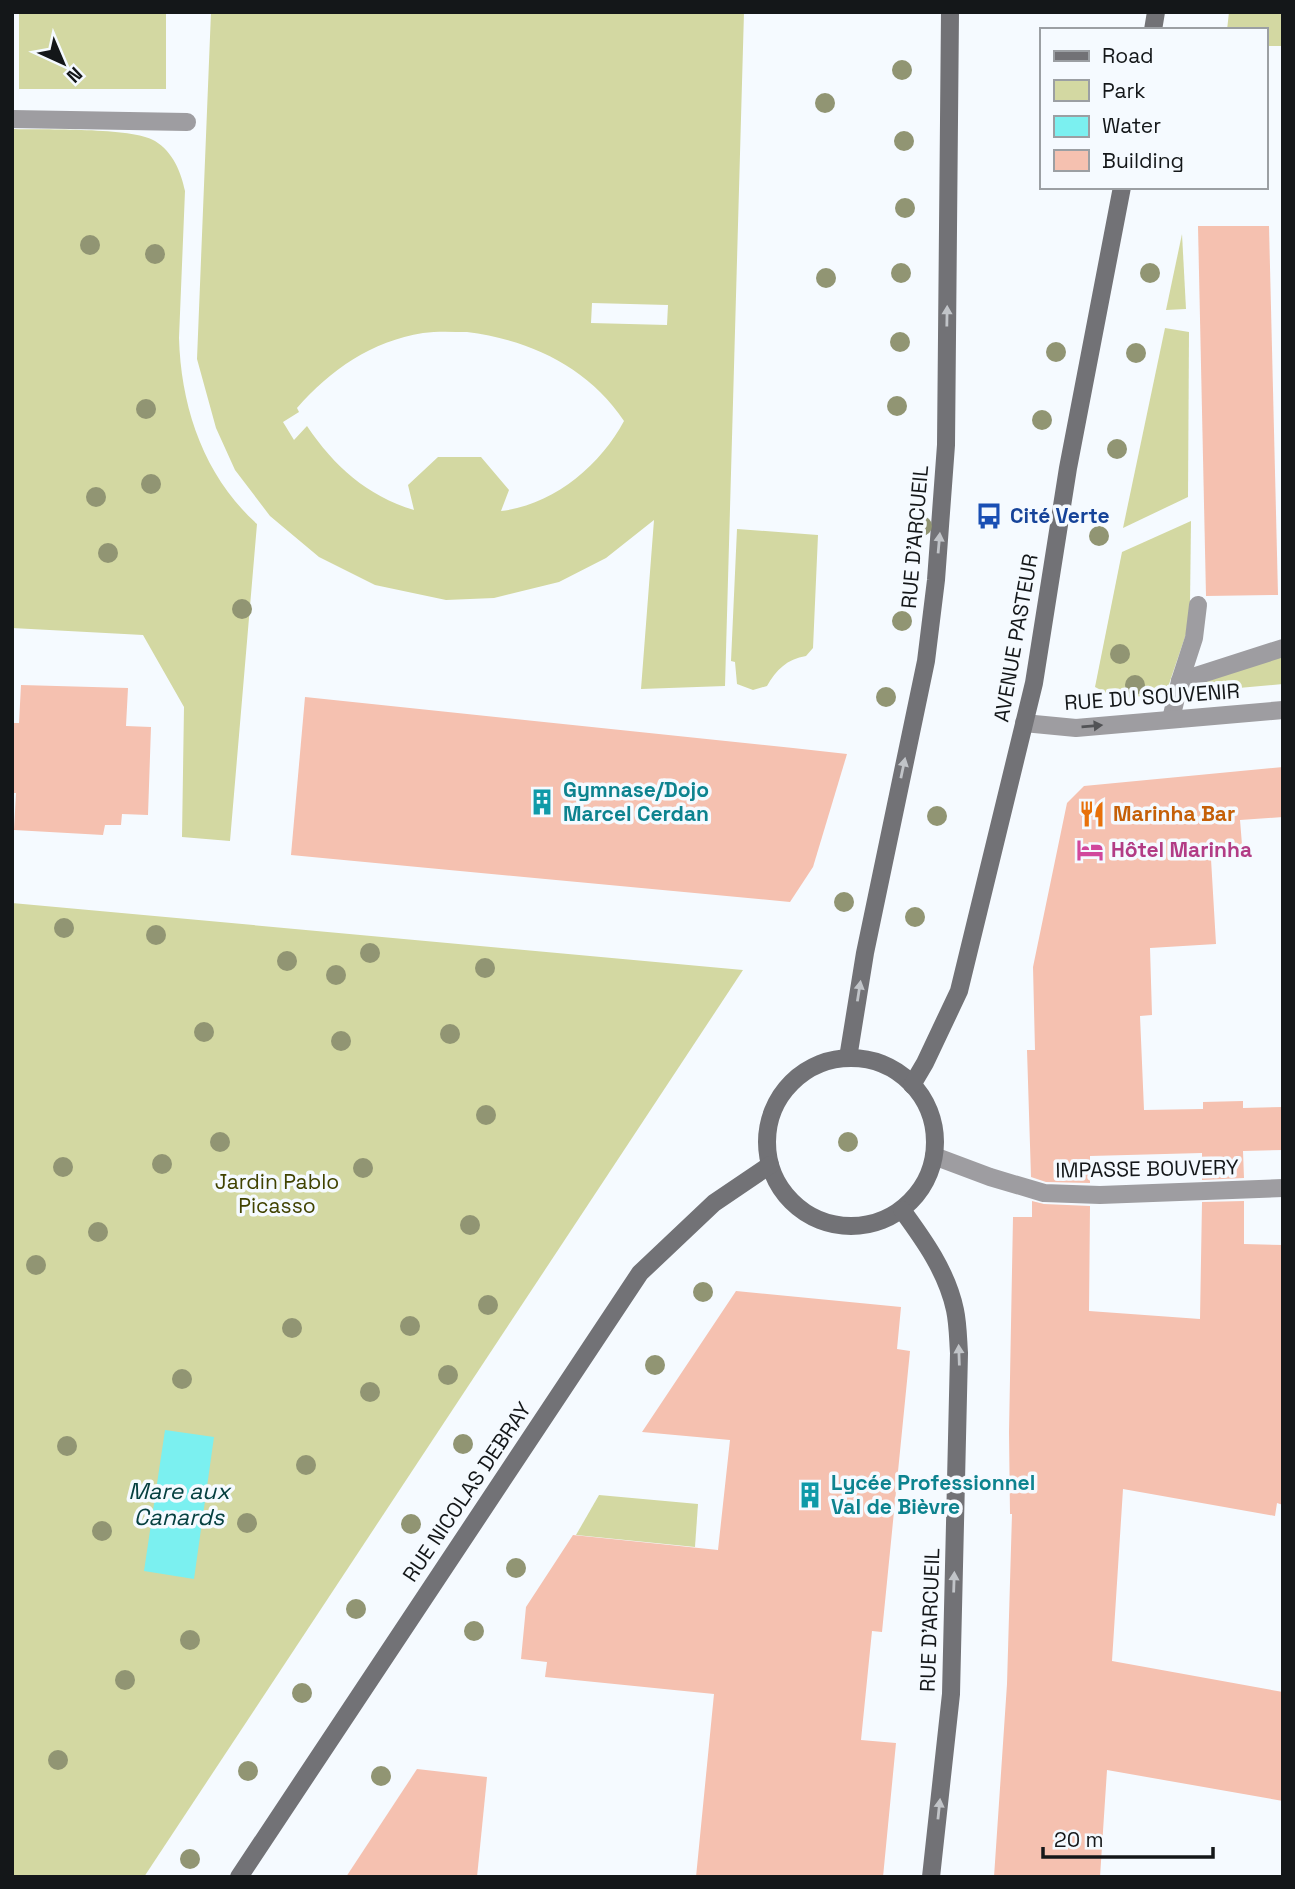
<svg xmlns="http://www.w3.org/2000/svg" width="1295" height="1889" font-family="'Space Grotesk',sans-serif">
  <style>
    .green { fill: #d3d8a2; fill-rule: evenodd }
    .water { fill: #7bf0f0 }
    .building { fill: #f5c1b0 }
    .lines { fill: none; stroke-linecap: round; stroke-linejoin: round }
    .lane { stroke: #9e9da1; stroke-width: 18 }
    .street { stroke: #9e9da1; stroke-width: 18 }
    .secondary { stroke: #727276; stroke-width: 18 }
    .tree { fill: #919573 }
    .oneway { fill: #c1c4c8 }
    .oneway2 { fill: #525356 }
    .labels { text-anchor: middle; stroke-width: 7; stroke-linejoin: round; paint-order: stroke }
    .transit-label { font-size: 21px; font-weight: bold; fill: #164399; stroke: #f5faff; text-anchor: start }
    .street-label { font-size: 21px; fill: #141719; stroke: #f5faff }
    .culture-label { font-size: 21px; font-weight: bold; fill: #0d838f; stroke: #f5faff; text-anchor: start }
    .food-label { font-size: 21px; font-weight: bold; fill: #c56008; stroke: #f5faff; text-anchor: start }
    .hotel-label { font-size: 21px; font-weight: bold; fill: #b23c85; stroke: #f5faff; text-anchor: start }
    .park-label { font-size: 21px; fill: #404200; stroke: #f5faff }
    .water-label { font-size: 23px; font-style: italic; fill: #064040; stroke: #f5faff }
  </style>
  <rect width="100%" height="100%" fill="#f5faff"/>
  <g class="green">
    <rect x="19" y="12" width="147" height="77"/>
    <path d="M211,12H744L725,686L641,689L654,520L606,558L559,582L494,598L446,600L375,585L319,557L270,516L235,470L216,428L197,359ZM592,303L668,305L667,325L591,323ZM467,332C530,340 588,367 624,421C600,466 553,505 501,511L509,490L481,457H438L408,485L414,510C367,496 334,466 307,426L294,440L283,422L299,412L297,408C330,370 372,341 423,333C437,331 453,332 467,332Z"/>
    <polygon points="1229,12 1283,12 1283,46 1265,46 1265,30 1227,30"/>
    <path d="M12,129C43,130 132,127 155,141C173,152 181,172 185,191L179,338C181,408 204,476 257,524L230,841L182,837L184,707L143,635L12,628Z"/>
    <polygon points="1182,234 1186,309 1166,310"/>
    <polygon points="1165,328 1189,332 1188,497 1123,528"/>
    <polygon points="1191,521 1190,603 1186,634 1166,693 1118,699 1095,687 1122,552"/>
    <path d="M737,529L818,535L813,648L806,656C787,659 776,670 767,686L753,690L737,684L735,662L731,661Z"/>
    <polygon points="1283,656 1283,684 1183,693 1182,689"/>
    <polygon points="12,903 743,970 144,1877 12,1877"/>
    <polygon points="599,1495 698,1504 695,1547 576,1535"/>
  </g>
  <polygon class="water" points="165,1430 214,1437 194,1579 144,1571"/>
  <g class="building">
    <polygon points="1198,226 1269,226 1278,595 1206,596"/>
    <polygon points="21,685 128,688 126,726 151,727 148,815 122,814 121,825 105,825 103,835 14,830 16,793 12,793 12,723 19,723"/>
    <polygon points="305,697 793,748 847,754 813,867 790,902 291,855"/>
    <polygon points="1283,767 1283,817 1240,820 1243,857 1211,859 1216,944 1150,948 1152,1015 1140,1016 1144,1110 1203,1109 1203,1102 1243,1101 1243,1108 1283,1107 1283,1150 1243,1151 1244,1178 1202,1180 1202,1153 1090,1156 1090,1183 1046,1182 1031,1177 1027,1050 1035,1050 1033,967 1067,803 1084,786"/>
    <polygon points="1032,1201 1044,1204 1090,1206 1089,1311 1200,1319 1202,1202 1244,1201 1244,1244 1283,1245 1283,1505 1277,1503 1275,1516 1123,1489 1112,1661 1283,1692 1283,1801 1107,1770 1100,1877 994,1877 1007,1684 1012,1514 1010,1514 1009,1432 1013,1217 1032,1217"/>
    <polygon points="736,1291 901,1307 897,1349 910,1351 882,1632 872,1631 861,1740 896,1743 883,1877 696,1877 714,1694 545,1677 547,1662 521,1659 526,1607 573,1535 718,1550 730,1440 642,1432"/>
    <polygon points="417,1769 487,1777 477,1877 346,1877"/>
  </g>
  <g class="lines">
    <g class="lane">
      <polyline points="12,119 187,122"/>
      <polyline points="1180,681 1283,648"/>
      <polyline points="1171,719 1180,681 1194,638 1198,605"/>
    </g>
    <g class="street">
      <polyline points="1024,723 1076,728 1283,710"/>
      <polyline points="934,1156 990,1177 1044,1193 1100,1195 1283,1188"/>
    </g>
    <g class="secondary">
      <polyline points="1153,30 1156,12"/>
      <polyline points="848,1058 865,953 926,661 936,580 946,445 950,12"/>
      <circle cx="851" cy="1142" r="84"/>
      <polyline points="912,1085 925,1063 959,991 1034,683 1068,468 1122,187"/>
      <path d="M902,1210C924,1240 947,1272 955,1310C958,1324 958,1339 959,1353L951,1694L931,1877"/>
      <polyline points="239,1877 640,1273 714,1203 770,1165"/>
    </g>
  </g>
  <g class="tree">
    <circle cx="902" cy="70" r="10"/>
    <circle cx="825" cy="103" r="10"/>
    <circle cx="904" cy="141" r="10"/>
    <circle cx="905" cy="208" r="10"/>
    <circle cx="90" cy="245" r="10"/>
    <circle cx="155" cy="254" r="10"/>
    <circle cx="901" cy="273" r="10"/>
    <circle cx="1150" cy="273" r="10"/>
    <circle cx="826" cy="278" r="10"/>
    <circle cx="900" cy="342" r="10"/>
    <circle cx="1056" cy="352" r="10"/>
    <circle cx="1136" cy="353" r="10"/>
    <circle cx="897" cy="406" r="10"/>
    <circle cx="146" cy="409" r="10"/>
    <circle cx="1042" cy="420" r="10"/>
    <circle cx="1117" cy="449" r="10"/>
    <circle cx="151" cy="484" r="10"/>
    <circle cx="96" cy="497" r="10"/>
    <circle cx="922" cy="526" r="10"/>
    <circle cx="1099" cy="536" r="10"/>
    <circle cx="108" cy="553" r="10"/>
    <circle cx="242" cy="609" r="10"/>
    <circle cx="902" cy="621" r="10"/>
    <circle cx="1120" cy="654" r="10"/>
    <circle cx="1135" cy="685" r="10"/>
    <circle cx="886" cy="697" r="10"/>
    <circle cx="937" cy="816" r="10"/>
    <circle cx="844" cy="902" r="10"/>
    <circle cx="915" cy="917" r="10"/>
    <circle cx="64" cy="928" r="10"/>
    <circle cx="156" cy="935" r="10"/>
    <circle cx="370" cy="953" r="10"/>
    <circle cx="287" cy="961" r="10"/>
    <circle cx="485" cy="968" r="10"/>
    <circle cx="336" cy="975" r="10"/>
    <circle cx="204" cy="1032" r="10"/>
    <circle cx="450" cy="1034" r="10"/>
    <circle cx="341" cy="1041" r="10"/>
    <circle cx="486" cy="1115" r="10"/>
    <circle cx="220" cy="1142" r="10"/>
    <circle cx="848" cy="1142" r="10"/>
    <circle cx="162" cy="1164" r="10"/>
    <circle cx="63" cy="1167" r="10"/>
    <circle cx="363" cy="1168" r="10"/>
    <circle cx="470" cy="1225" r="10"/>
    <circle cx="98" cy="1232" r="10"/>
    <circle cx="36" cy="1265" r="10"/>
    <circle cx="703" cy="1292" r="10"/>
    <circle cx="488" cy="1305" r="10"/>
    <circle cx="410" cy="1326" r="10"/>
    <circle cx="292" cy="1328" r="10"/>
    <circle cx="655" cy="1365" r="10"/>
    <circle cx="448" cy="1375" r="10"/>
    <circle cx="182" cy="1379" r="10"/>
    <circle cx="370" cy="1392" r="10"/>
    <circle cx="463" cy="1444" r="10"/>
    <circle cx="67" cy="1446" r="10"/>
    <circle cx="306" cy="1465" r="10"/>
    <circle cx="247" cy="1523" r="10"/>
    <circle cx="411" cy="1524" r="10"/>
    <circle cx="102" cy="1531" r="10"/>
    <circle cx="516" cy="1568" r="10"/>
    <circle cx="356" cy="1609" r="10"/>
    <circle cx="474" cy="1631" r="10"/>
    <circle cx="190" cy="1640" r="10"/>
    <circle cx="125" cy="1680" r="10"/>
    <circle cx="302" cy="1693" r="10"/>
    <circle cx="58" cy="1760" r="10"/>
    <circle cx="248" cy="1771" r="10"/>
    <circle cx="381" cy="1776" r="10"/>
    <circle cx="190" cy="1859" r="10"/>
  </g>
  <defs><path id="oneway-solid" d="M-6-.8H1V-3.2L6.5 0L1 3.2V.8H-6Z" transform="scale(1.75)"/></defs>
  <g class="oneway">
    <use href="#oneway-solid" transform="translate(947 316) rotate(-89)"/>
    <use href="#oneway-solid" transform="translate(939 543) rotate(-85)"/>
    <use href="#oneway-solid" transform="translate(903 768) rotate(-78)"/>
    <use href="#oneway-solid" transform="translate(859 991) rotate(-81)"/>
    <use href="#oneway-solid" transform="translate(959 1355) rotate(-92)"/>
    <use href="#oneway-solid" transform="translate(954 1582) rotate(-88)"/>
    <use href="#oneway-solid" transform="translate(939 1809) rotate(-84)"/>
  </g>
  <use class="oneway2" href="#oneway-solid" transform="translate(1092 726) rotate(-5)"/>
  <defs>
    <g id="bus-bare" transform="scale(2.1)"><path d="M-5-6H5V4H4V6H2V4H-2V6H-4V4H-5ZM-3.5-4V0h7V-4ZM-3.5 1.2v1.5H-2V1.2ZM2 1.2v1.5H3.5V1.2Z" fill="#1a4fb4" stroke="#f5faff" stroke-width="2.5" paint-order="stroke"/></g>
    <g id="building-bare" transform="scale(2.1)"><path d="M-4-6H4V6H1V3H-1V6H-4ZM-2.5-4.3h1.7v1.8h-1.7ZM.8-4.3h1.7v1.8H.8ZM-2.5-1h1.7V.8h-1.7ZM.8-1h1.7V.8H.8Z" fill="#0f9aa8" stroke="#f5faff" stroke-width="2.5" paint-order="stroke"/></g>
    <g id="restaurant-bare" transform="scale(2.1)"><path d="M-5-6h1v4h1v-4h1v4h1v-4h1v5L-1.5 .5V6h-2V.5L-5-1ZM5-6V6H3V1.5H1.5Q1.5-4 5-6Z" fill="#e8710a" stroke="#f5faff" stroke-width="2.5" paint-order="stroke"/></g>
    <g id="hotel-bare" transform="scale(2.1)"><path d="M-6-4.5h1.5V1H6V5H4.5V3h-9V5H-6ZM-4 0a1.8 1.8 0 1 1 3.6 0ZM.5 0V-2.5h3Q6-2.5 6 0Z" fill="#d1479c" stroke="#f5faff" stroke-width="2.5" paint-order="stroke"/></g>
  </defs>
  <g fill-rule="evenodd">
    <use href="#bus-bare" x="989" y="516"/>
    <use href="#building-bare" x="542" y="802"/>
    <use href="#restaurant-bare" x="1092" y="814"/>
    <use href="#hotel-bare" x="1090" y="850"/>
    <use href="#building-bare" x="810" y="1495"/>
  </g>
  <g class="labels">
    <g class="transit-label">
      <text x="1010" y="523">Cité Verte</text>
    </g>
    <g class="street-label">
      <text transform="translate(915 537) rotate(-85)" y="7">RUE D'ARCUEIL</text>
      <text transform="translate(1016 638) rotate(-80)" y="7">AVENUE PASTEUR</text>
      <text transform="translate(1152 697) rotate(-4)" y="7">RUE DU SOUVENIR</text>
      <text transform="translate(1147 1169) rotate(-1)" y="7">IMPASSE BOUVERY</text>
      <text transform="translate(467 1492) rotate(-56)" y="7">RUE NICOLAS DEBRAY</text>
      <text transform="translate(930 1620) rotate(-88)" y="7">RUE D'ARCUEIL</text>
    </g>
    <g class="culture-label">
      <text x="563" y="797">Gymnase/Dojo<tspan x="563" dy="24">Marcel Cerdan</tspan></text>
      <text x="831" y="1490">Lycée Professionnel<tspan x="831" dy="24">Val de Bièvre</tspan></text>
    </g>
    <g class="food-label">
      <text x="1113" y="821">Marinha Bar</text>
    </g>
    <g class="hotel-label">
      <text x="1111" y="857">Hôtel Marinha</text>
    </g>
    <g class="park-label">
      <text x="277" y="1189">Jardin Pablo<tspan x="277" dy="24">Picasso</tspan></text>
    </g>
    <g class="water-label">
      <text x="179" y="1499">Mare aux<tspan x="179" dy="26">Canards</tspan></text>
    </g>
  </g>
  <rect width="1295" height="1889" fill="none" stroke="#141719" stroke-width="28"/>
  <rect x="1040" y="28" width="228" height="161" fill="#f5faff" stroke="#9b9fa3" stroke-width="2"/>
  <rect x="1054" y="51" width="35" height="10" fill="#727276" stroke="#9b9fa3" stroke-width="2"/>
  <text x="1102" y="63" font-size="21" fill="#141719">Road</text>
  <rect x="1054" y="80" width="35" height="21" fill="#d3d8a2" stroke="#9b9fa3" stroke-width="2"/>
  <text x="1102" y="98" font-size="21" fill="#141719">Park</text>
  <rect x="1054" y="116" width="35" height="21" fill="#7bf0f0" stroke="#9b9fa3" stroke-width="2"/>
  <text x="1102" y="133" font-size="21" fill="#141719">Water</text>
  <rect x="1054" y="150" width="35" height="21" fill="#f5c1b0" stroke="#9b9fa3" stroke-width="2"/>
  <text x="1102" y="168" font-size="21" fill="#141719">Building</text>
  <g transform="translate(63 63) rotate(136)" stroke="#f5faff" stroke-width="5" paint-order="stroke">
  <path d="M0-5L12 26L0 18L-12 26Z" fill="#141719"/>
  <text y="-10" font-size="19" font-weight="bold" text-anchor="middle" fill="#141719">N</text>
  </g>
  <path d="M1043 1847v10h170v-10" fill="none" stroke="#141719" stroke-width="3.5"/>
  <text x="1054" y="1847" font-size="21" fill="#141719" stroke="#f5faff" stroke-width="5" paint-order="stroke">20 m</text>
</svg>
